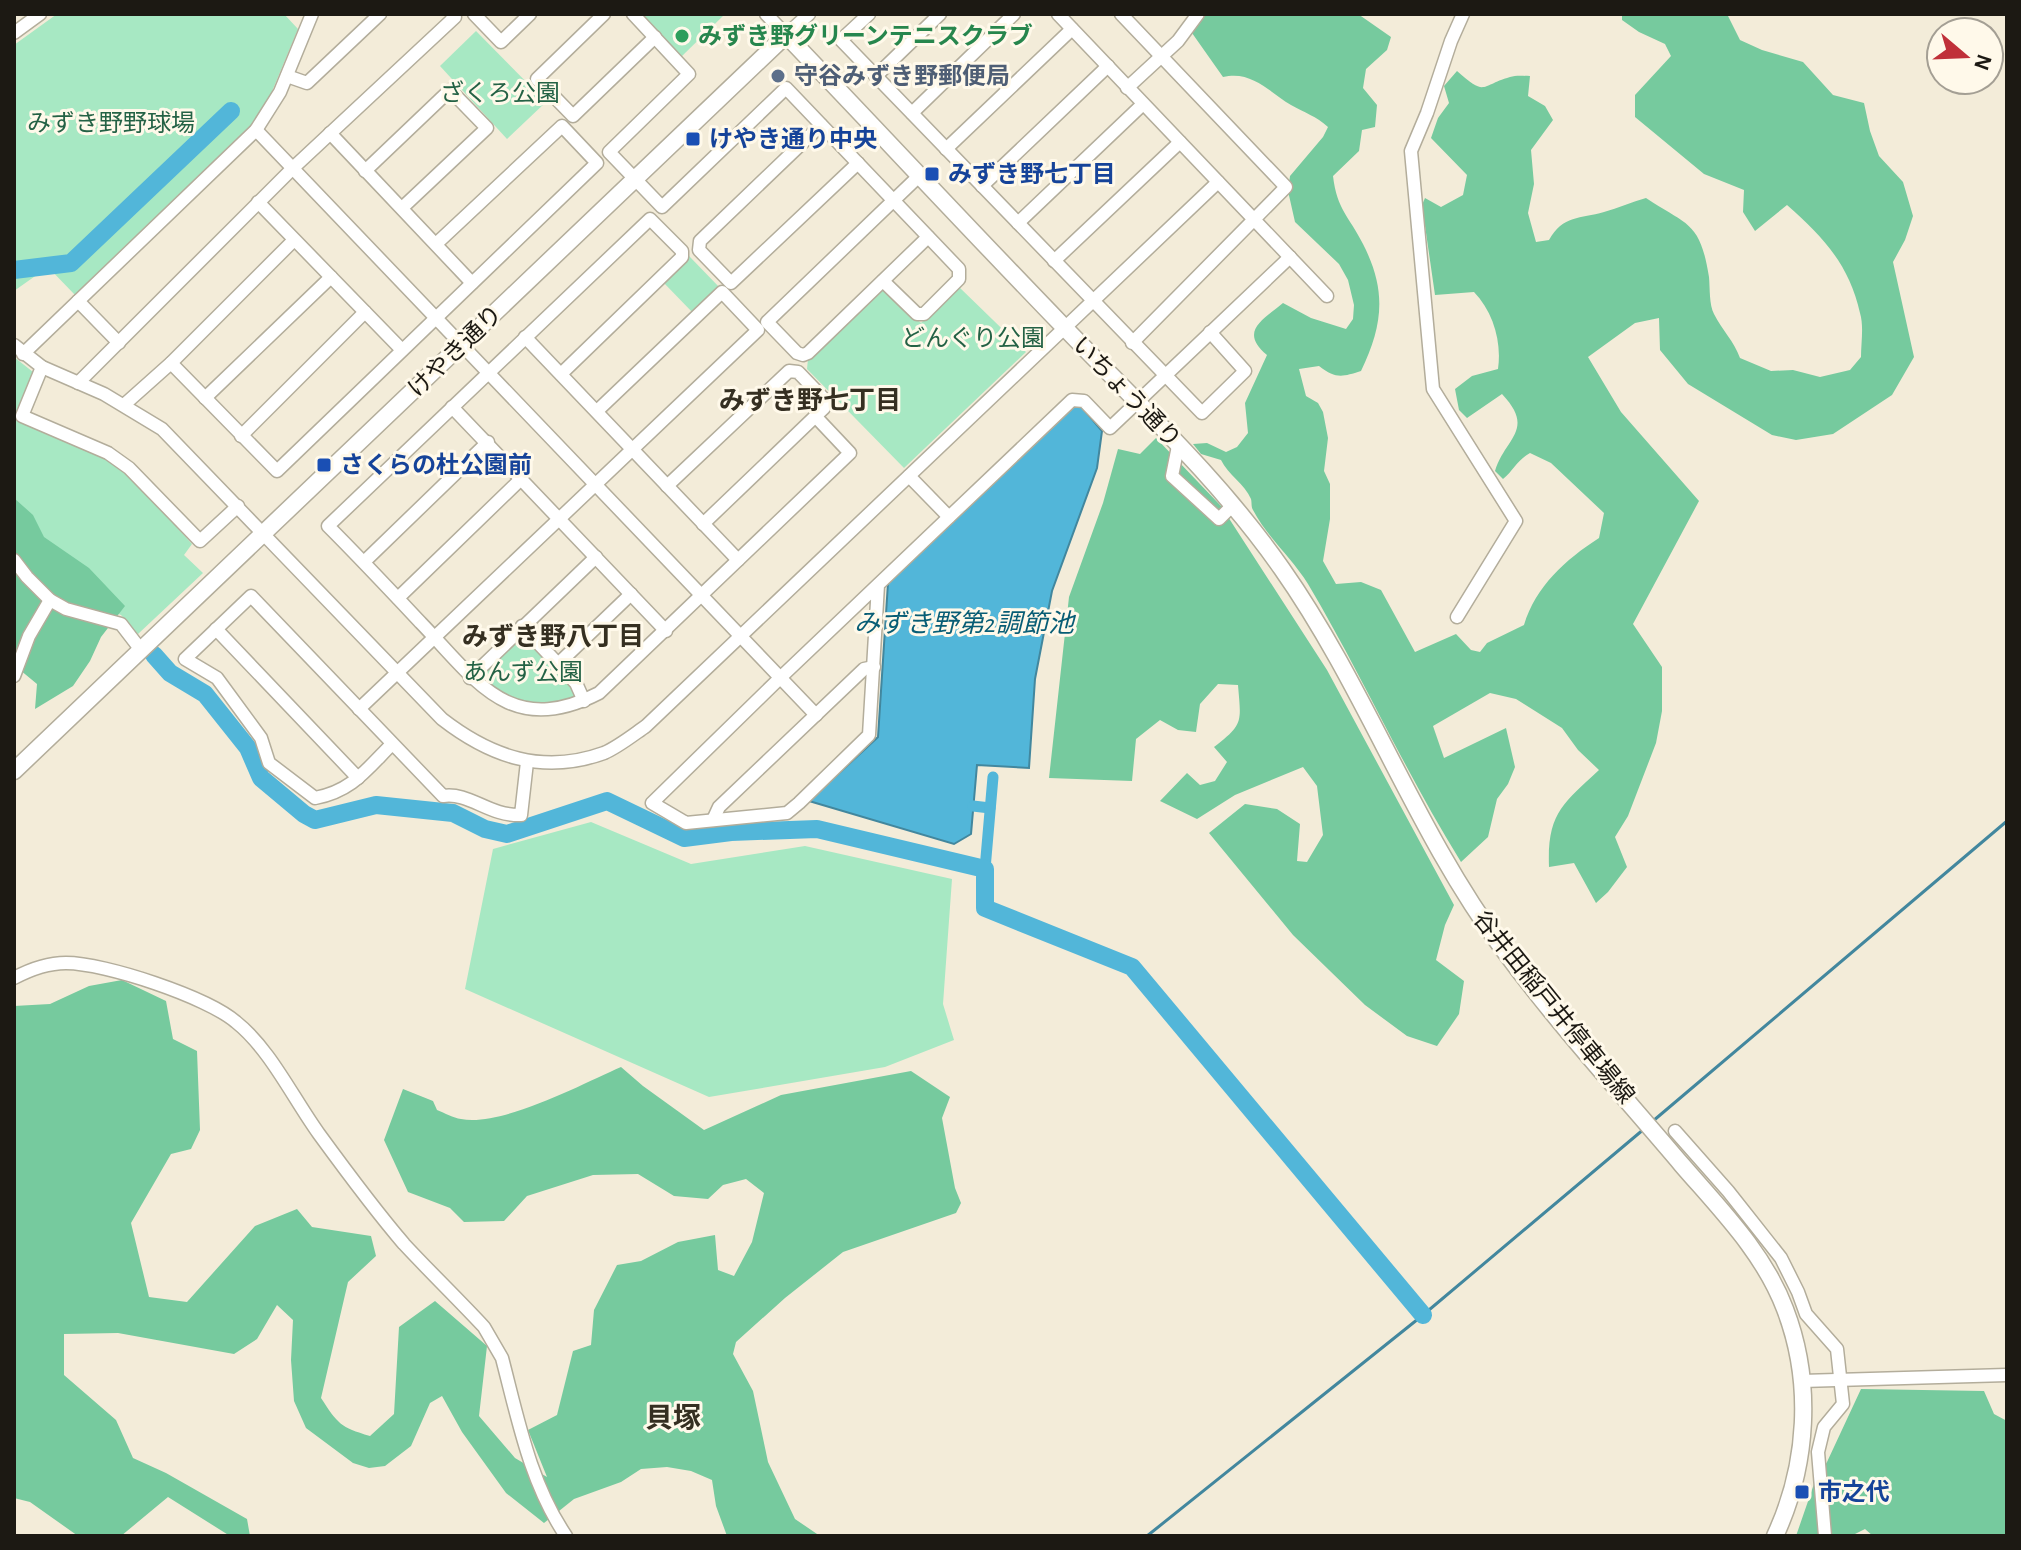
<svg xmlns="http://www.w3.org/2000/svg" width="2021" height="1550" font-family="'Alegreya Sans','Noto Sans JP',sans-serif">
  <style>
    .green { fill: #a7e8c3 }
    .forest { fill: #76ca9e }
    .water { fill: #52b6d9; stroke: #42879e; stroke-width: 2 }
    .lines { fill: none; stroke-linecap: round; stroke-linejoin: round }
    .stream { stroke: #42879e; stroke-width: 3 }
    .canal { stroke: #52b6d9; stroke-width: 11 }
    .river { stroke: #52b6d9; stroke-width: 18 }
    .minor-casing { stroke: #b3ad9b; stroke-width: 15 }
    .major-casing { stroke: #b3ad9b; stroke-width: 19 }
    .minor { stroke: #fff; stroke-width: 12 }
    .major { stroke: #fff; stroke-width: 16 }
    .leisure-dot { fill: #2e9e5b; stroke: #fff9ea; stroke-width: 3 }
    .service-dot { fill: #5c6f8a; stroke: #fff9ea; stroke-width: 3 }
    .transit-dot { fill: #1a4fb4; stroke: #fff9ea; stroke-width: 3 }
    .labels { text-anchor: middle; stroke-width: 6; stroke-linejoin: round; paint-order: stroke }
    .leisure-label { font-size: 24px; font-weight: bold; fill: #27864d; stroke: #fff9ea; text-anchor: start }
    .service-label { font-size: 24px; font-weight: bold; fill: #4e5e75; stroke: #fff9ea; text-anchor: start }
    .park-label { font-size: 24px; fill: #246245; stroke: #fff9ea }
    .transit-label { font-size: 24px; font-weight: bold; fill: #164399; stroke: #fff9ea; text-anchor: start }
    .street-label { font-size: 24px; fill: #1c1913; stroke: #fff9ea }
    .neighbourhood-label { font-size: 26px; font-weight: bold; fill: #352f21; stroke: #fff9ea }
    .water-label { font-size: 26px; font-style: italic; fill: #085d75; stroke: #fff9ea }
    .quarter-label { font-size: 28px; font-weight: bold; fill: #352f21; stroke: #fff9ea }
  </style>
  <rect width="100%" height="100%" fill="#f3ecd9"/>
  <g class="green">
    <polygon points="57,14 284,14 298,29 268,101 256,120 75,295 48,267 14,291 14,45"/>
    <polygon points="640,14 725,14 681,57"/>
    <polygon points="476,31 546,102 507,139 440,66"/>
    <polygon points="689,256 720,288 694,314 663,282"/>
    <polygon points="958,286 1026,352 904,468 807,369 808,359 881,289 886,290 921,323"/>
    <polygon points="14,357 33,372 15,419 106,458 134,480 192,544 184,555 203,573 138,634 121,615 54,592 14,541"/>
    <path d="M521,633L574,685L578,697C537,710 513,703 478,679L479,674Z"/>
    <polygon points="591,822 691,864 805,846 952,879 943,1004 954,1040 885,1067 709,1097 465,989 493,849"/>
  </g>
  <g class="forest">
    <path d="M1205,14H1358L1391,37L1387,50L1366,69L1363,88L1377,105L1375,127L1362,130L1359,151L1333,176C1337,210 1349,216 1363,244C1387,291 1383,325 1361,371C1342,377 1336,379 1319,366L1299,369L1306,396L1318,403L1323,412L1328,438L1324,471L1330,484V519L1323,561L1336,584L1361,582L1381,590L1415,652L1456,634L1471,650L1480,652L1487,643L1524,625C1536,586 1565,560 1599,538L1604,513L1551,463L1530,453C1517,460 1514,470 1503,479L1495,471C1505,438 1536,430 1502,394L1467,418L1459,410L1455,389L1472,376L1498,369C1502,341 1493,312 1474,292L1435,295L1422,205L1425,198L1441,207L1463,195L1467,175L1431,138L1438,118L1449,103L1444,86L1457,71C1487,97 1479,86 1510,77C1516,75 1524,76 1530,76L1528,96L1545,106L1553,120L1531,150L1534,184L1528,213L1536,242L1549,240C1563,215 1580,219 1604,212C1618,208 1632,202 1646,198C1688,226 1700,221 1709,277C1710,288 1709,305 1714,314C1722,330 1734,341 1740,358L1771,371L1793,370L1820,377L1850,370L1861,357C1861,343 1864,326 1860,313C1849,264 1823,237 1787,205L1755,231L1743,212L1744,190L1704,174L1635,117V95L1671,56L1665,44L1639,32L1622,20V14H1727L1740,40L1762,50L1803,62L1833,95L1864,103L1870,131L1879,156L1903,182L1913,216L1905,240L1893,262L1914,357L1892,395L1833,434L1796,440L1772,435L1688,384L1660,350L1659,318L1635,323L1588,357L1621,412L1699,501L1633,624L1662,667V711L1656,743L1628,816L1615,837L1627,867L1608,892L1596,903L1574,863L1549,867C1547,813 1563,804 1599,770L1578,750L1562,728L1516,699L1490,693L1433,726L1444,758L1506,728L1515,767L1508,784L1497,799L1488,837L1461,862C1405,772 1362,675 1308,584C1292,558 1267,537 1253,510C1251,507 1252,503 1251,499C1245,484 1228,475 1221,460L1201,454L1193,444L1207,443L1226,452L1237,447L1248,433L1245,403L1267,355C1238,331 1264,319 1283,303L1311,318L1346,329L1353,319L1354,305L1348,280L1339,264L1295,222L1288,191L1290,176L1323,137L1328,127C1316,116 1305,113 1291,105C1269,92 1252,70 1223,77L1192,33Z"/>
    <path d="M1156,438L1221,506L1327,670L1454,905L1445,925L1436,960L1464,981L1459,1014L1437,1046L1407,1036L1365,1005L1293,935L1209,833L1245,804L1277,809L1300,824L1297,861L1307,862L1323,835L1317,786L1303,767L1235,795L1197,819L1160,801L1187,773L1200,785L1215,781L1227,762L1214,747C1244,724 1241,722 1238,685L1218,684L1200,704L1196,732L1178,730L1160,720L1136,739L1132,781L1049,778L1069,597L1103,503L1118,449L1140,454Z"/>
    <polygon points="14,498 33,515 44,537 89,568 125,606 101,637 90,661 73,686 35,709 37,684 14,665"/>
    <path d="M122,980L166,1001L173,1039L197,1051L200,1130L191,1149L171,1154L131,1223L149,1297L187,1302L255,1226L297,1209L312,1227L371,1236L376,1256L348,1282L321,1398C338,1424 340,1427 370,1436L394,1414L399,1327L435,1301L487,1346L479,1416L515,1458L547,1477L528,1430L557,1415L573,1351L591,1345L594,1310L617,1265L641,1261L678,1242L715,1235L718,1270L734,1276L752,1242L764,1193L746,1179L723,1185L708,1199L674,1196L638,1174L593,1175L527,1196L504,1221L464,1222L450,1208L408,1192L384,1140L403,1089L433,1101L437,1110C445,1113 453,1118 461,1119C502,1127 582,1084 621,1067L643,1086L704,1130L781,1095L911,1071L950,1097L942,1118L955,1188L961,1203L956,1213L843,1252L785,1298L736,1342L733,1354L753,1391L768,1462L795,1519L820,1536H727L716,1506L712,1480L691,1471L667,1467L641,1469L621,1482L574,1499L544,1523L506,1493L462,1432L442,1396L430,1403L411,1446L385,1466L369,1468L353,1463L306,1428L294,1401L291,1360L293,1320L277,1305L257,1339L234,1354L118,1333L64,1334V1375L116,1420L133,1458L166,1473L247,1519L250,1536H230L168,1497L121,1536H78L30,1502L14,1498V1006L50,1004L89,986Z"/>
    <polygon points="1861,1389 1984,1391 1994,1414 2007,1421 2007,1536 1873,1536 1865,1529 1851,1536 1796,1536 1815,1481 1827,1462"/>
  </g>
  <polygon class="water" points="1081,406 1102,431 1097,468 1052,591 1035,679 1029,768 977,765 971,834 954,844 809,801 878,737 888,583 1073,407"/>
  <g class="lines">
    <g class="stream">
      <polyline points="1653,1121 2007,821"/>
      <polyline points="1147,1536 1423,1315 1644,1129"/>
    </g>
    <g class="canal">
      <polyline points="973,806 990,808"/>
      <polyline points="985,869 993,777"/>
    </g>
    <g class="river">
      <polyline points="14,270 71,263 231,111"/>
      <polyline points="154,655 170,673 205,694 248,748 261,778 304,814 315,820 376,805 453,813 485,829 507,834 607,801 684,838 731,832 817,829 985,869 985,908 1132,967 1423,1315"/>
    </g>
    <g class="minor-casing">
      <g id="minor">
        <polyline points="474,14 501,42 530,14"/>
        <polyline points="604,14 537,79 573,116 655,37"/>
        <polyline points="633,14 689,74 609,152 662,207 786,88 959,269 959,279 924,314 917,314 883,281"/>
        <polyline points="766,14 786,35 809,14"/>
        <polyline points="869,14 841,40 1202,413 1245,371 1210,332"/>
        <polyline points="1058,14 1327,296"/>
        <polyline points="1121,14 1286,187 1132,343"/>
        <polyline points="14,33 40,14"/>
        <polyline points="287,76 307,83 380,14"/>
        <polyline points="876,76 940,14"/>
        <polyline points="1127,88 1178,41 1198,14"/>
        <polyline points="912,113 1014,14"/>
        <polyline points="821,125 700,241 699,250 731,283 858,163"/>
        <polyline points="256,130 816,715"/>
        <polyline points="330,133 472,283"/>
        <polyline points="946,149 1072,29"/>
        <polyline points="365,171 450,90 487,128 402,208"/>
        <polyline points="920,175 767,322 797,353 803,355 808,353 928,237"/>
        <polyline points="982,186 1108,66"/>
        <polyline points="258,202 402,350"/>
        <polyline points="1018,223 1143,104"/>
        <polyline points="1054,261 1180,142"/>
        <polyline points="78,301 119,343"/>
        <polyline points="525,337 738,560"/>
        <path d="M14,345L42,367L104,394L162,429L442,719C491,757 543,775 604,753C618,747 633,735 646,726L1218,182"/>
        <polyline points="23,354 256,130 280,92 312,14"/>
        <polyline points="171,363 277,471 597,163 562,126 436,244"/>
        <polyline points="42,367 22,416 108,453 129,468 200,541 238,506"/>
        <path d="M561,374L682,257V251L650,219L328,526C360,558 390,590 421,623C476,680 510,739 599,693L850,453L816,417"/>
        <polyline points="78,383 293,168 455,17 452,14"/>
        <polyline points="205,398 331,277"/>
        <polyline points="125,404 171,363 294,240"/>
        <polyline points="452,407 666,631"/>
        <polyline points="241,436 365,312"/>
        <polyline points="1178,446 1172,476 1219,519 1233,505"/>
        <polyline points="909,476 949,517"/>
        <polyline points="667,486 789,371 798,372 825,400 824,408 703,524"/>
        <polyline points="14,560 27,577 50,600 66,609 121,624 141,650"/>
        <polyline points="364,562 488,442"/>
        <polyline points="878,585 869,735 799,803 787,813 686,823 652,803 780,678 1072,400 1084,401 1110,428 1290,257"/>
        <polyline points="398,598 521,479"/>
        <polyline points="1457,617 1516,521 1433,389 1411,151 1427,113 1451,41 1463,14"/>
        <polyline points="522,626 576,683 584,701"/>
        <polyline points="216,629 358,778"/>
        <polyline points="559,663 631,594"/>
        <polyline points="14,676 29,636 50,600"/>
        <polyline points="470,678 596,557"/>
        <polyline points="359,709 758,330 722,292 597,411"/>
        <path d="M392,744C366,770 352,791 315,798L269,763L261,738L217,678L185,659L251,596L443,796C470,792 488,816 521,815L527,762"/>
        <polyline points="713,820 719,807 864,669 874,667"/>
        <path d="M14,978C29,970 48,963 66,963C105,963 207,997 236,1022C270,1049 293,1098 319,1134C346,1171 374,1209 404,1244C430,1272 458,1299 484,1327L502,1358C518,1419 530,1483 566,1536"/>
        <polyline points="1675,1131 1728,1191 1781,1258 1798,1292 1806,1314 1837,1349 1843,1404 1824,1427 1818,1452 1825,1536"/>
        <polyline points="1802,1381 2007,1375"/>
      </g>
    </g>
    <g class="major-casing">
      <path id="major" d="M14,771L786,35C879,132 970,230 1063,326C1139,405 1220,480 1282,569C1367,690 1415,831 1503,949C1558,1024 1622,1094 1682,1165C1720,1209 1764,1253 1785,1309C1813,1382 1808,1465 1775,1536"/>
    </g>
    <use href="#minor" class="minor"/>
    <use href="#major" class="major"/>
  </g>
  <circle class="leisure-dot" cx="682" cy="36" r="8"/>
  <circle class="service-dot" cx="778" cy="76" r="8"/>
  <g class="transit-dot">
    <rect x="685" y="131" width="16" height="16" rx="4"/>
    <rect x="924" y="166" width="16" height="16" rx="4"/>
    <rect x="316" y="457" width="16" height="16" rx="4"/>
    <rect x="1794" y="1484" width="16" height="16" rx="4"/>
  </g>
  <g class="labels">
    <g class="leisure-label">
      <text x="698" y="44">みずき野グリーンテニスクラブ</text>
    </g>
    <g class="service-label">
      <text x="794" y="84">守谷みずき野郵便局</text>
    </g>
    <g class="park-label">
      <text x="500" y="101">ざくろ公園</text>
      <text x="111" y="131">みずき野野球場</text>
      <text x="973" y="346">どんぐり公園</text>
      <text x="523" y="680">あんず公園</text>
    </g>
    <g class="transit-label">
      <text x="709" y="147">けやき通り中央</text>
      <text x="948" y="182">みずき野七丁目</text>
      <text x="340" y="473">さくらの杜公園前</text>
      <text x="1818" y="1500">市之代</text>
    </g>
    <g class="street-label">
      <text transform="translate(455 351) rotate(-44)" y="8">けやき通り</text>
      <text transform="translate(1127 392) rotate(46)" y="8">いちょう通り</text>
      <text transform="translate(1554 1007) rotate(51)" y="8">谷井田稲戸井停車場線</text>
    </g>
    <g class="neighbourhood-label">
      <text x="810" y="409">みずき野七丁目</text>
      <text x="553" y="645">みずき野八丁目</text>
    </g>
    <g class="water-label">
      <text x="964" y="632">みずき野第2調節池</text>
    </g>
    <g class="quarter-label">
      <text x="673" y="1427">貝塚</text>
    </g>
  </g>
  <rect width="2021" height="1550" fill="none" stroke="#1c1913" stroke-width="32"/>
  <g transform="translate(1965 56) rotate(109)"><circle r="38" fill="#fff9ea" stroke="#a49f94" stroke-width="2"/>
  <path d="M0-6L14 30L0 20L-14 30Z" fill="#c03039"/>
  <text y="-12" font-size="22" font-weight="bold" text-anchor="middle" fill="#1c1913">N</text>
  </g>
</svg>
